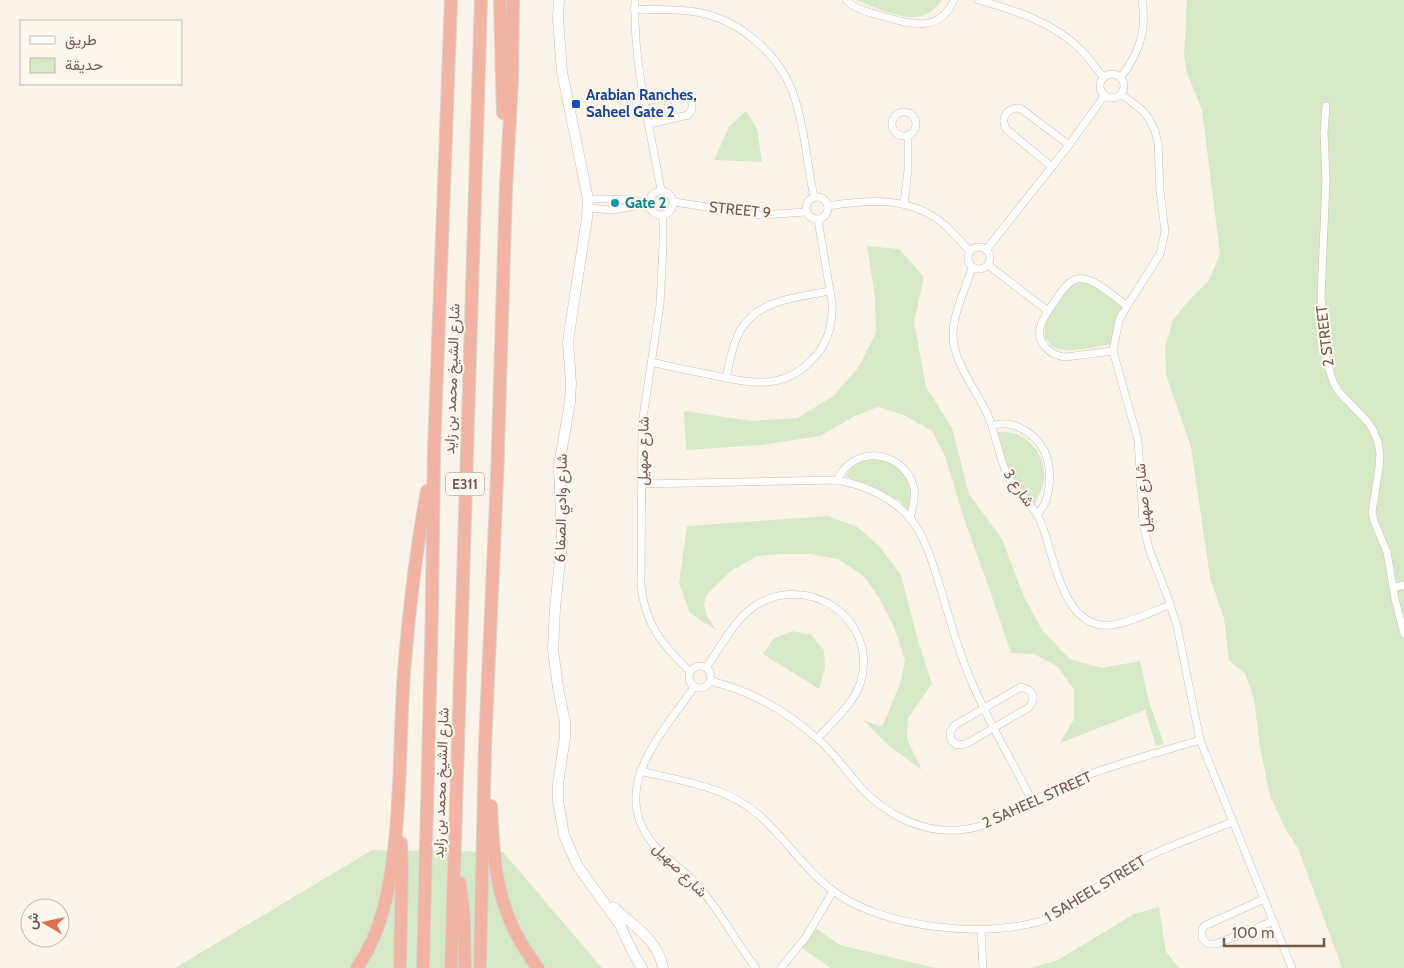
<svg xmlns="http://www.w3.org/2000/svg" width="1404" height="968" font-family="Cabin,Vazirmatn,sans-serif">
  <style>
    .green { fill: #d6e9c6 }
    .lines { fill: none; stroke-linecap: round; stroke-linejoin: round }
    .street-casing { stroke: #cfbdb1; stroke-width: 8 }
    .secondary-casing { stroke: #d0bbac; stroke-width: 11 }
    .highway-casing { stroke: #d8d1cd; stroke-width: 14 }
    .street { stroke: #fff; stroke-width: 7 }
    .secondary { stroke: #fff; stroke-width: 10 }
    .highway { stroke: #f2b4a2; stroke-width: 12 }
    .transit-dot { fill: #1a4fb4; stroke: #fef7ee; stroke-width: 2 }
    .culture-dot { fill: #0f9aa8; stroke: #fef7ee; stroke-width: 2 }
    .labels { text-anchor: middle; stroke-width: 4; stroke-linejoin: round; paint-order: stroke }
    .shield { fill: #fef7ee; stroke: #9d887d; stroke-width: 1 }
    .shield-label { font-size: 14px; font-weight: bold; fill: #74594d }
    .transit-label { font-size: 15px; font-weight: bold; fill: #164399; stroke: #fef7ee; text-anchor: start }
    .culture-label { font-size: 15px; font-weight: bold; fill: #0d838f; stroke: #fef7ee; text-anchor: start }
    .street-label { font-size: 15px; fill: #74594d; stroke: #fef7ee }
  </style>
  <rect width="100%" height="100%" fill="#fbf3e8"/>
  <g class="green">
    <path d="M856,0H942C921,33 883,10 856,0Z"/>
    <polygon points="1187,0 1404,0 1404,968 1342,968 1298,848 1287,832 1270,796 1260,747 1254,699 1245,673 1229,661 1224,618 1210,578 1191,447 1166,375 1165,347 1173,320 1191,298 1209,280 1220,254 1202,110 1187,73 1184,55"/>
    <polygon points="746,111 757,129 762,162 714,160 729,127"/>
    <polygon points="867,246 899,249 924,277 914,322 926,387 952,428 969,494 1002,539 1024,597 1042,630 1070,659 1102,668 1140,661 1149,702 1164,744 1156,746 1145,710 1060,743 1074,719 1074,690 1058,667 1034,654 1011,653 989,588 964,519 945,456 932,431 904,415 878,407 855,416 820,436 762,445 686,450 684,411 752,421 797,418 832,397 858,368 876,333 875,297"/>
    <path d="M1080,282L1088,283L1125,303L1113,344C1099,346 1065,355 1053,347C1050,345 1047,340 1045,338V323L1054,308L1072,285Z"/>
    <path d="M997,432C1002,432 1008,432 1013,433C1033,438 1046,459 1044,479C1043,488 1038,497 1034,505L1009,475L1002,455Z"/>
    <polygon points="870,458 887,460 900,469 910,483 912,499 908,511 899,500 845,476 855,463"/>
    <polygon points="828,516 858,527 880,547 901,575 919,644 932,684 908,718 907,739 922,770 888,745 863,720 882,727 901,681 905,660 894,627 879,598 864,576 838,559 810,554 782,554 757,556 731,571 707,594 704,605 707,616 716,630 690,613 679,583 687,526"/>
    <polygon points="792,631 811,635 824,650 825,668 819,689 763,654 773,639"/>
    <polygon points="372,850 503,852 602,968 175,968"/>
    <polygon points="1159,907 1166,952 1179,968 1032,968 1058,960 1134,914"/>
    <polygon points="814,927 840,945 935,968 830,968 801,947"/>
  </g>
  <g class="lines">
    <g class="street-casing">
      <g id="street">
        <path d="M635,0C633,64 650,127 661,190"/>
        <path d="M846,0C856,10 869,12 882,16C910,24 939,34 954,0"/>
        <path d="M978,0C1014,10 1054,22 1082,51C1090,59 1096,69 1104,78"/>
        <path d="M634,9C655,10 676,9 696,12C740,19 782,56 795,99C805,129 807,166 814,197"/>
        <circle cx="1112" cy="86" r="12"/>
        <path d="M1121,77C1139,53 1147,31 1142,0"/>
        <polyline points="1121,94 1142,110 1149,119 1155,131 1158,143 1160,190 1165,232 1160,254 1127,306 1119,320 1113,351 1138,440 1143,522 1149,549 1168,598 1177,626 1200,740 1292,968"/>
        <path d="M645,101L684,95C693,98 695,107 688,115L649,124"/>
        <polyline points="1326,106 1324,133 1326,180 1321,297 1326,359 1333,382 1339,392 1366,420 1373,430 1378,442 1380,454 1379,468 1372,512 1374,521 1387,552 1395,599 1404,634"/>
        <circle cx="904" cy="124" r="12"/>
        <path d="M1052,167L1006,129C1000,117 1007,108 1020,108L1069,145"/>
        <circle cx="661" cy="203" r="12"/>
        <circle cx="817" cy="208" r="11"/>
        <polyline points="588,199 615,199 639,201"/>
        <polyline points="674,202 760,215 806,212"/>
        <polyline points="904,204 908,170 908,135"/>
        <path d="M828,206C869,199 912,196 946,226C954,234 962,243 970,251"/>
        <polyline points="588,208 612,210 640,205 649,208"/>
        <path d="M663,215V245L660,305L642,424L641,585C645,625 662,644 690,672"/>
        <circle cx="979" cy="258" r="11"/>
        <polyline points="986,250 1069,145 1105,95"/>
        <polyline points="988,265 1048,311"/>
        <path d="M972,268C966,287 953,314 953,334C952,362 979,393 989,418C997,439 999,460 1010,480C1019,494 1033,505 1040,520C1055,554 1061,631 1112,625C1131,623 1152,611 1170,605"/>
        <path d="M1113,351L1065,357C1050,355 1035,343 1041,325C1043,318 1048,311 1052,305C1058,297 1064,286 1072,281C1076,279 1080,278 1084,279C1096,280 1116,298 1127,306"/>
        <path d="M651,362C672,367 692,371 712,375C750,383 782,391 812,360C828,344 833,324 832,303L818,220"/>
        <path d="M726,378C729,366 731,352 736,340C750,300 794,298 830,291"/>
        <path d="M992,426C1015,417 1043,438 1048,462C1050,471 1050,483 1048,493C1046,501 1044,508 1037,514"/>
        <path d="M837,480C839,476 842,471 846,467C869,445 906,457 914,488C916,497 912,509 910,519"/>
        <path d="M642,484L837,480C864,485 890,496 909,517C926,537 933,565 941,590C949,618 957,646 968,673C985,717 1011,758 1032,801"/>
        <polyline points="1393,588 1404,585"/>
        <circle cx="700" cy="677" r="11"/>
        <path d="M706,668C719,649 734,621 752,608C805,570 878,617 861,681C854,704 833,721 818,738"/>
        <path d="M710,681C752,691 787,711 819,740C836,755 848,774 864,791C889,816 923,833 959,830C1000,827 1033,798 1070,782C1110,765 1157,753 1200,740"/>
        <path d="M694,687C662,734 607,789 654,845C668,861 686,871 699,887C721,911 735,942 756,968"/>
        <path d="M1021,687L1029,690C1035,696 1034,702 1028,708L966,744L957,745L951,740L950,732L955,725Z"/>
        <path d="M640,771C680,781 726,786 759,815C785,838 804,869 832,890C882,929 991,940 1050,918C1077,907 1097,884 1122,870C1156,850 1196,837 1232,822"/>
        <polyline points="1264,899 1204,926 1202,930 1202,938 1208,944 1216,944 1273,921"/>
        <polyline points="981,930 983,968"/>
        <polyline points="781,968 806,937 833,891"/>
      </g>
    </g>
    <g class="secondary-casing">
      <g id="secondary">
        <polyline points="559,0 558,19 562,72 588,199 587,218 571,321 568,342 571,383 570,402 559,466 562,541 555,608 553,649 558,688 565,722 565,737 558,784 558,801 564,835 577,865 620,925 633,953 642,968"/>
        <path d="M613,907C632,925 658,939 663,968"/>
      </g>
    </g>
    <g class="highway-casing">
      <g id="highway">
        <polyline points="500,0 503,113"/>
        <path d="M491,806C494,870 497,915 538,968"/>
        <polyline points="460,883 464,918 465,968"/>
        <path d="M357,968C383,930 390,887 395,842C401,785 400,728 404,672C409,611 416,550 427,491"/>
        <polyline points="400,968 402,870 401,843"/>
        <polyline points="423,968 432,608 434,451 451,0"/>
        <polyline points="451,968 481,0"/>
        <polyline points="480,968 485,746 497,479 506,188 512,80 513,0"/>
      </g>
    </g>
    <use href="#street" class="street"/>
    <use href="#secondary" class="secondary"/>
    <use href="#highway" class="highway"/>
  </g>
  <rect class="transit-dot" x="571" y="99" width="10" height="10" rx="2.5"/>
  <circle class="culture-dot" cx="615" cy="203" r="5"/>
  <g class="labels">
    <rect class="shield" x="446" y="472.5" width="38" height="23" rx="4"/>
    <g class="shield-label">
      <text x="465" y="489">E311</text>
    </g>
    <g class="transit-label">
      <text x="586" y="100">Arabian Ranches,<tspan x="586" dy="17">Saheel Gate 2</tspan></text>
    </g>
    <g class="culture-label">
      <text x="625" y="208">Gate 2</text>
    </g>
    <g class="street-label">
      <text transform="translate(740 210) rotate(6)" y="5">STREET 9</text>
      <text transform="translate(1325 336) rotate(-97)" y="5">2 STREET</text>
      <text transform="translate(452 379) rotate(-88)" y="5">شارع الشيخ محمد بن زايد</text>
      <text transform="translate(643 451) rotate(-89)" y="5">شارع صهيل</text>
      <text transform="translate(1019 488) rotate(55)" y="5">3 شارع</text>
      <text transform="translate(1143 498) rotate(-95)" y="5">شارع صهيل</text>
      <text transform="translate(561 508) rotate(-89)" y="5">شارع وادي الصفا 6</text>
      <text transform="translate(441 783) rotate(-88)" y="5">شارع الشيخ محمد بن زايد</text>
      <text transform="translate(1037 800) rotate(-24)" y="5">2 SAHEEL STREET</text>
      <text transform="translate(680 870) rotate(45)" y="5">شارع صهيل</text>
      <text transform="translate(1095 889) rotate(-31)" y="5">1 SAHEEL STREET</text>
    </g>
  </g>
  <rect x="20" y="20" width="162" height="65" fill="#fef7ee" stroke="#c7b8ae"/>
  <rect x="30" y="36" width="25" height="8" fill="#ffffff" stroke="#c7b8ae"/>
  <text x="65" y="45" font-size="15" fill="#74594d">طريق</text>
  <rect x="30" y="58" width="25" height="15" fill="#d6e9c6" stroke="#c7b8ae"/>
  <text x="65" y="70" font-size="15" fill="#74594d">حديقة</text>
  <g transform="translate(45 923) rotate(279)"><circle r="24" fill="#fef7ee" stroke="#c7b8ae"/>
  <path d="M0-4L9 19L0 12L-9 19Z" fill="#df6d53"/>
  <text y="-8" font-size="14" font-weight="bold" text-anchor="middle" fill="#74594d">ش</text>
  </g>
  <path d="M1224 938v8h100v-8" fill="none" stroke="#74594d" stroke-width="2.5"/>
  <text x="1232" y="938" font-size="15" fill="#74594d" stroke="#fef7ee" stroke-width="4" paint-order="stroke">100 m</text>
</svg>
